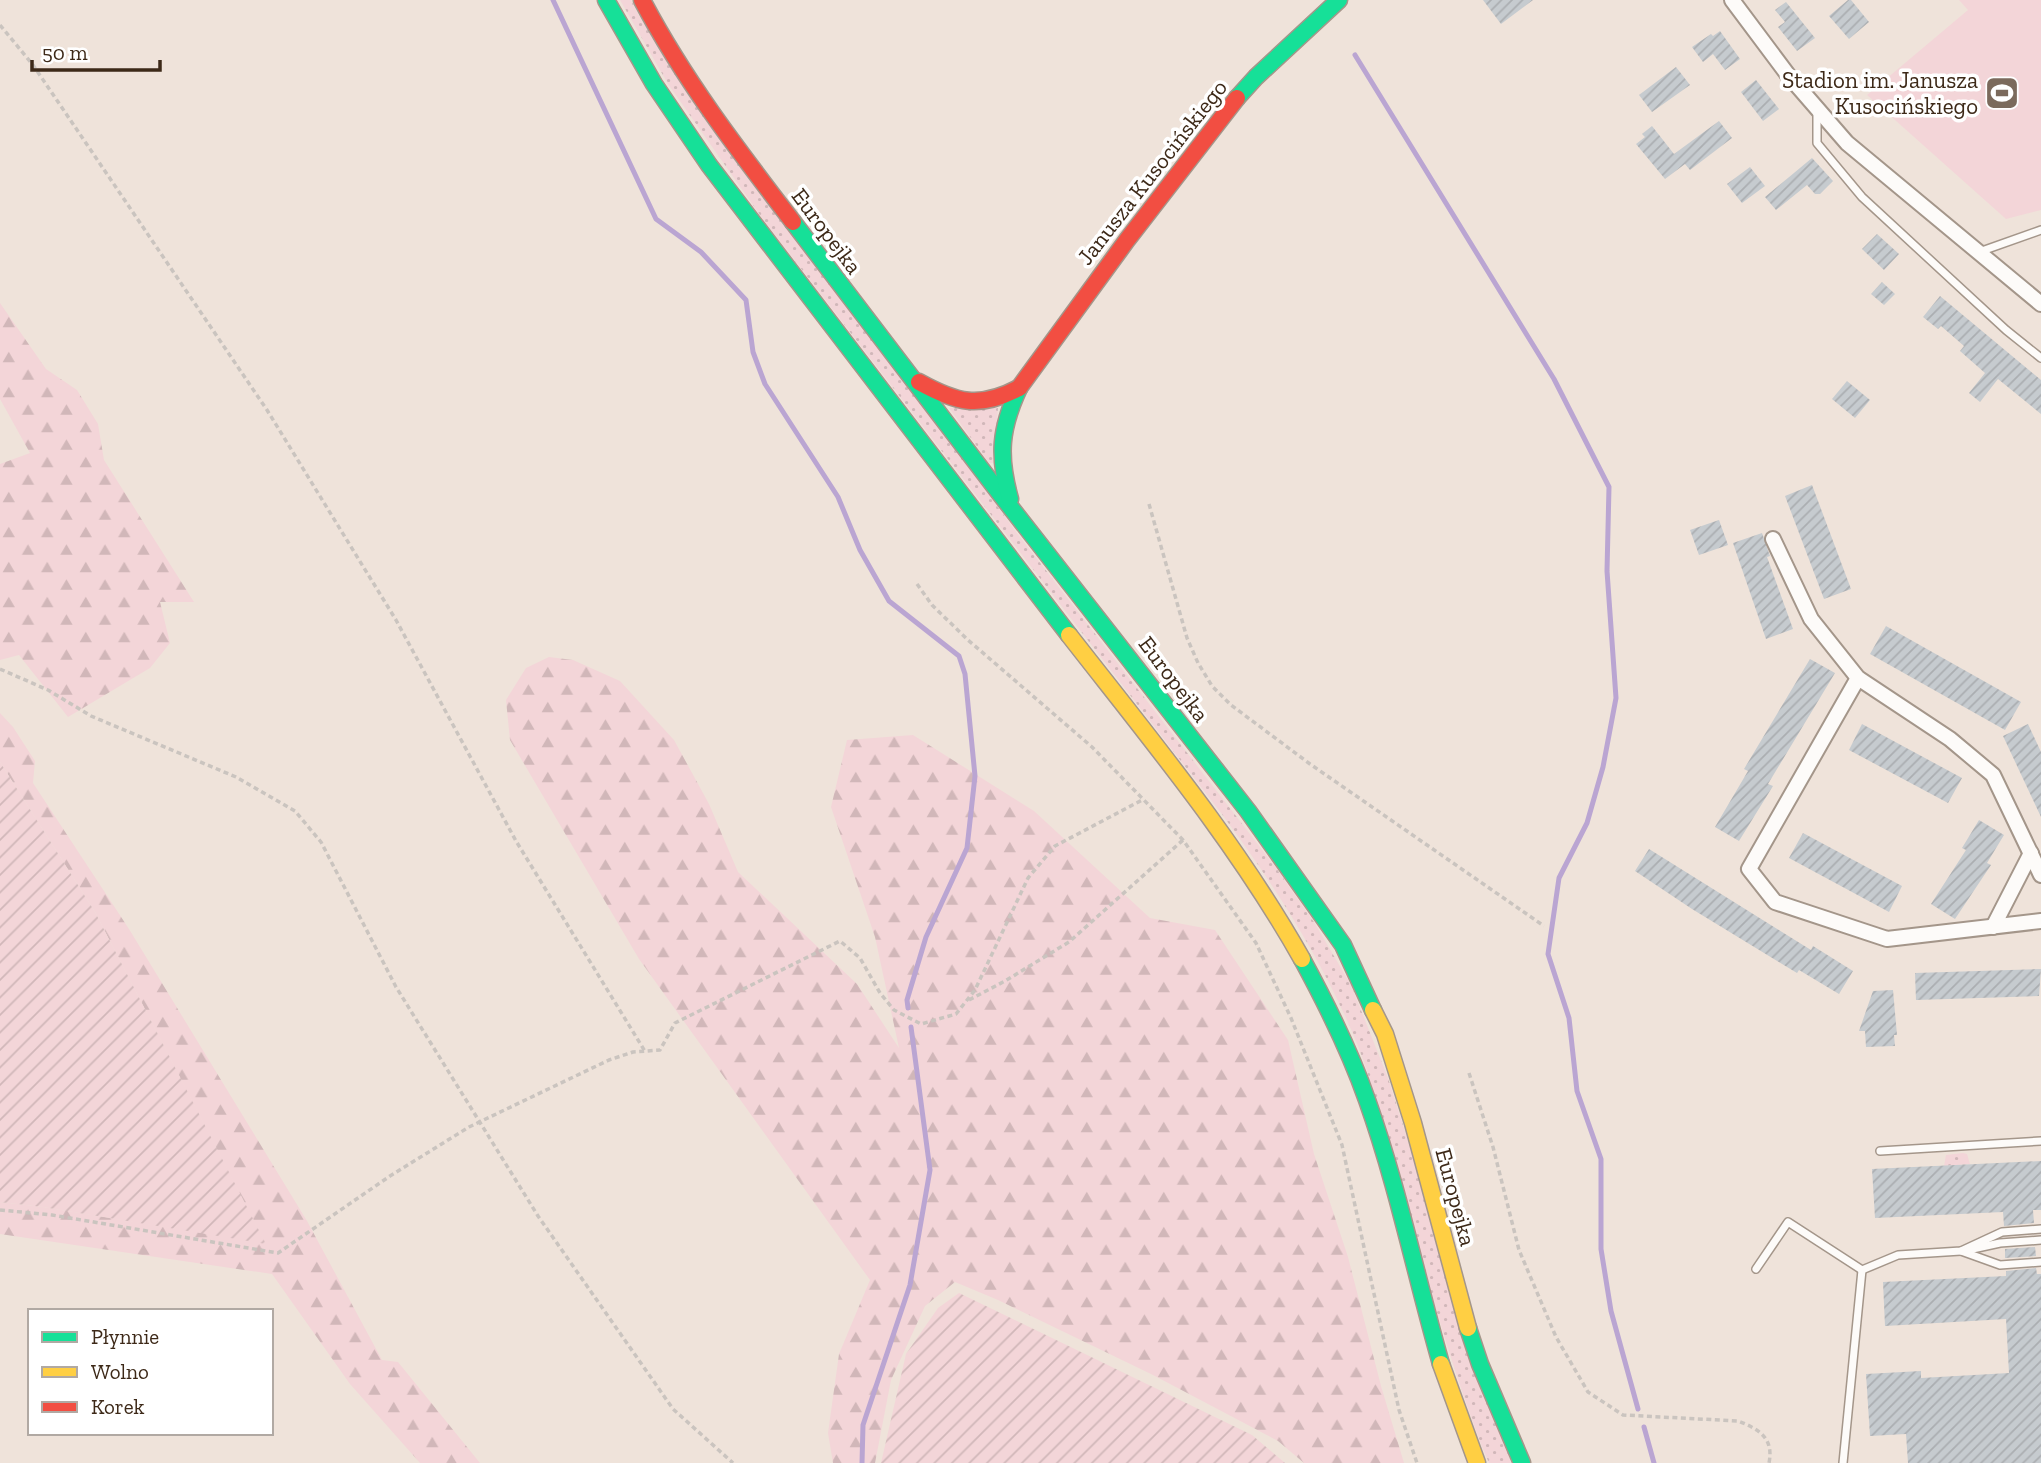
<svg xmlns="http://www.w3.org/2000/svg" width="2041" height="1463" font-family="'Zilla Slab',serif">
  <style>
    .grass { fill: url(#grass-dots) }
    .forest { fill: url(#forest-firs) }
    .garden { fill: url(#garden-furrows) }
    .pitch { fill: #f3d5d8 }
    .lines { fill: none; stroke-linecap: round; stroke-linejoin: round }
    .stream { stroke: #baa5d2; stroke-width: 5 }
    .building { fill: url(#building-hatch) }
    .lane-casing { stroke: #a4968a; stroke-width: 10 }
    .street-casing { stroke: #a4968a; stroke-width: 18 }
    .fast-casing { stroke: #a4968a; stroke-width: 19 }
    .slow-casing { stroke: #a4968a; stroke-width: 19 }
    .jam-casing { stroke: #a4968a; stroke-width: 19 }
    .path { stroke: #cac4bf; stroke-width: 3.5; stroke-dasharray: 5 3.5; stroke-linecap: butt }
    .lane { stroke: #fdfbf9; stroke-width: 7 }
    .street { stroke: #fdfbf9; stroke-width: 14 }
    .fast { stroke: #16e098; stroke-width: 16 }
    .slow { stroke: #ffcf43; stroke-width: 16 }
    .jam { stroke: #f24e42; stroke-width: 16 }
    .labels { text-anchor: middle; stroke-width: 7; stroke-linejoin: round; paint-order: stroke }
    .poi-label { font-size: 23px; fill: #3d2918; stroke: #fff; text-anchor: end }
    .street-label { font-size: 23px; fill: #3d2918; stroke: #fff }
  </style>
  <defs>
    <pattern id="grass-dots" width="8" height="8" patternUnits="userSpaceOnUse" patternTransform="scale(1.75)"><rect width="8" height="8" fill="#f3d5d8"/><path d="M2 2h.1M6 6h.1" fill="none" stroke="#d1b7b9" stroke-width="1.8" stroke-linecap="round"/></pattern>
    <pattern id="forest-firs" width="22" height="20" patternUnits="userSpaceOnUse" patternTransform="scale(1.75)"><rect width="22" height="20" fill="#f3d5d8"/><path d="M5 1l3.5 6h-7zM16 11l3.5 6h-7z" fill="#d1b7b9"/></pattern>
    <pattern id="garden-furrows" width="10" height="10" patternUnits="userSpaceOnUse" patternTransform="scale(1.75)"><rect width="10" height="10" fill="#f3d5d8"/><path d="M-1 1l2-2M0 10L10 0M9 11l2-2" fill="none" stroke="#d1b7b9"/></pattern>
    <pattern id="building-hatch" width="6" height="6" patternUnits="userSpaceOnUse" patternTransform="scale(1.75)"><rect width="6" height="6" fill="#c6cbcf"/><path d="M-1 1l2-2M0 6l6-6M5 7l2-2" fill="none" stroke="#abaeb1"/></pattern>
  </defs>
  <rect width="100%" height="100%" fill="#efe3da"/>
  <g class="grass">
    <path d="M620,0H631L642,21L1017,533L1274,865L1314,922L1351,985L1388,1078L1511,1463H1489L1482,1447C1447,1354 1421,1258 1393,1163C1381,1125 1373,1084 1358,1046C1324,962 1275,886 1221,813L762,218L668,84Z"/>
    <polygon points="949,408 998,408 993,463 989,463"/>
    <polygon points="1963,1153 1967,1154 1970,1164 1944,1166 1946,1155"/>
  </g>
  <g class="forest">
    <polygon points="0,303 46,369 77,390 98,424 104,460 194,602 160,602 170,643 150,668 68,717 19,655 0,660 0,464 30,453 0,399"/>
    <polygon points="549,657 573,660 620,681 674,740 709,804 738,872 857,984 899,1048 875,937 831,807 847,740 913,735 1034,811 1150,918 1215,930 1288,1040 1314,1154 1348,1257 1381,1386 1404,1463 1304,1463 1278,1441 1153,1375 998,1300 955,1282 925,1306 891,1380 875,1463 833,1463 828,1433 839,1354 870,1280 639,959 510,740 506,700 526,668"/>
    <polygon points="0,713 13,727 35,761 33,783 129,929 307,1221 382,1360 398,1362 480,1463 420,1463 350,1384 272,1274 0,1234 0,1202 43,1207 265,1243 95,912 0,762"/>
  </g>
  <g class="garden">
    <polygon points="0,762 95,912 266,1244 43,1207 0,1202"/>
    <polygon points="959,1293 1252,1435 1285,1463 881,1463 906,1354 938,1308"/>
  </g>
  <polygon class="pitch" points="1959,0 2041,0 2041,210 2006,219 1867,95 1968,10"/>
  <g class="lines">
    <g class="stream">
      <polyline points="553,0 656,219 701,252 746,300 753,352 765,384 838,497 860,550 889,601 959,656 965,674 975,776 967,848 926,937 907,1000 908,1008"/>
      <polyline points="1355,55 1554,379 1609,487 1607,571 1616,698 1603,767 1587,823 1559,878 1548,954 1569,1018 1577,1091 1601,1159 1601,1249 1611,1311 1638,1409"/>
      <polyline points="1644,1427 1654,1463"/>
      <polyline points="862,1463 863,1425 910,1285 930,1170 911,1027"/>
    </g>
  </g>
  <g class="building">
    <polygon points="1483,0 1533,0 1501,24"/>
    <polygon points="1848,0 1851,0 1869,22 1849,39 1829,16"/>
    <polygon points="1786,2 1815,38 1797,51 1778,27 1785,22 1775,10"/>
    <polygon points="1720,31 1740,59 1725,70 1713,54 1703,62 1692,47 1711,34 1713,36"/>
    <polygon points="1676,67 1690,85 1652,112 1639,95"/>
    <polygon points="1756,80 1779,109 1763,121 1741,92"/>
    <polygon points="1719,121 1732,138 1690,170 1685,164 1665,179 1636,144 1645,137 1642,134 1652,126 1674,154"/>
    <polygon points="1812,158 1833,181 1820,194 1815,194 1807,185 1776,210 1765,197"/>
    <polygon points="1750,167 1765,186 1742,203 1727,184"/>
    <polygon points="1877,234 1899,254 1884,270 1862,249"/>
    <polygon points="1882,282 1895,294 1884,305 1871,294"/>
    <polygon points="1940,296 2041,380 2041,414 1998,379 1980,402 1969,393 1985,373 1960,351 1964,346 1941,326 1938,329 1923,317"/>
    <polygon points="1847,381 1870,400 1855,418 1832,399"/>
    <polygon points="1812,485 1851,589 1824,599 1785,496"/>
    <polygon points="1719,520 1728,545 1699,555 1690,530"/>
    <polygon points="1762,533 1770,556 1767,557 1793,629 1766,639 1733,543"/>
    <polygon points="1886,626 2021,702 2005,730 1870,654"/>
    <polygon points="1810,659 1835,673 1768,784 1773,786 1739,841 1715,827 1748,771 1744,769"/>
    <polygon points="1862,724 1962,778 1948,803 1849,750"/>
    <polygon points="2028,724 2041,752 2041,817 2003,736"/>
    <polygon points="1979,820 2004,835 1987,863 1991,865 1955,919 1931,904 1966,850 1962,848"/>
    <polygon points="1803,833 1902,886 1889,912 1789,858"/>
    <polygon points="1649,849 1811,950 1813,946 1853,971 1839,994 1799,970 1797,973 1692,909 1635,871"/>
    <polygon points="2041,969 2039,996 1916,1000 1915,973"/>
    <polygon points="1893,990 1897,1035 1894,1035 1895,1046 1866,1047 1865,1031 1859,1031 1873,991"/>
    <polygon points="2041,1161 2041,1210 2033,1210 2034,1223 2004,1226 2003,1212 1875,1218 1872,1169"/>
    <polygon points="2035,1247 2036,1256 2005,1258 2005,1249"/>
    <polygon points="2036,1268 2037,1274 2041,1274 2041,1463 1908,1463 1906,1434 1870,1436 1866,1374 1921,1371 1921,1378 2009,1373 2006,1319 1885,1326 1883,1282 2006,1276 2006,1271"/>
  </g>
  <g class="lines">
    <g class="lane-casing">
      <g id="lane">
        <polyline points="1817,112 1817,143 1862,197 2006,330 2041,358"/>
        <polyline points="1979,252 2041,230"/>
        <polyline points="1880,1151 2041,1141"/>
        <polyline points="1968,1250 2000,1243 2041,1240"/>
        <polyline points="1961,1251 2000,1265 2041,1262"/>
        <polyline points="1756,1269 1788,1222 1862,1270 1898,1255 1961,1251 2002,1232 2041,1229"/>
        <polyline points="1843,1463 1862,1270"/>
      </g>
    </g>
    <g class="street-casing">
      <g id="street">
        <polyline points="1732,0 1788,75 1847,143 2041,304"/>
        <polyline points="1773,539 1811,619 1858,678 1950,739 1993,775 2041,875"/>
        <polyline points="1858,678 1749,869 1775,902 1887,939 2041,921"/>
        <polyline points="1993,927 2031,853"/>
      </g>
    </g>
    <g class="fast-casing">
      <g id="fast">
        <polyline points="606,0 654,84 709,165 1069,635"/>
        <polyline points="1237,98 1256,77 1339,0"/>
        <polyline points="793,222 1001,495 1248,811 1343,945 1373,1010"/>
        <path d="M1010,499C998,456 1000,429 1019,388"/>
        <path d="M1302,959C1327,1005 1350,1051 1367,1100C1398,1187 1416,1277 1441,1364"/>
        <polyline points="1468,1328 1480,1364 1522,1463"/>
      </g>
    </g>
    <g class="slow-casing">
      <g id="slow">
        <path d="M1069,635C1151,740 1236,842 1302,959"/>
        <polyline points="1373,1010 1385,1034 1413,1123 1468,1328"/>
        <polyline points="1441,1364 1477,1463"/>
      </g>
    </g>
    <g class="jam-casing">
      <g id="jam">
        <path d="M642,0C684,80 738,150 793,222"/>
        <path d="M919,382C957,403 979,409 1019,388"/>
        <polyline points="1019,388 1127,240 1237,98"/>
      </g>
    </g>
    <g class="path">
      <polyline points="0,25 33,65 267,410 396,620 516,841 646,1053"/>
      <polyline points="1149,504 1187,638 1198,663 1212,686 1231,705 1310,764 1544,926"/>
      <polyline points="917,584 932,605 968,640 1092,747 1183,840 1256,943 1291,1018 1342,1145 1399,1410 1417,1463"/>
      <polyline points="0,669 48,690 91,716 236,777 295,811 321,842 396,987 538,1216 673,1409 733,1463"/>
      <polyline points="969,1000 1005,981 1069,942 1183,840"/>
      <path d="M1469,1073L1493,1147L1519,1250L1556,1337L1588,1392L1623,1415L1738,1421C1759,1429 1774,1438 1769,1463"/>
      <polyline points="0,1210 52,1215 278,1253 390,1176 469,1127 609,1060 633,1052 660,1050 675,1023 840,941 860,958 880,993 894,1010 921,1024 956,1014 975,990 1028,878 1055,846 1144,799"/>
    </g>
    <use href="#lane" class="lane"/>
    <use href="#street" class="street"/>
    <use href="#fast" class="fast"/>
    <use href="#slow" class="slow"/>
    <use href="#jam" class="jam"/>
  </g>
  <defs>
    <g id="stadium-square" transform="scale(1.75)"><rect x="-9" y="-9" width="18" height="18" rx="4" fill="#7b6a5c" stroke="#fff"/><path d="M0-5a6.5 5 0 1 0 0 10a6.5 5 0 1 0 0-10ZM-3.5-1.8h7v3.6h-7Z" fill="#fff"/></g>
  </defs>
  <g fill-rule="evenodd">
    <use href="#stadium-square" x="2002" y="93"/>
  </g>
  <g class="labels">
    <g class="poi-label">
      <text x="1978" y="88">Stadion im. Janusza<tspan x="1978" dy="26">Kusocińskiego</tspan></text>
    </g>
    <g class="street-label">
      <text transform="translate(1152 172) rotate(-52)" y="8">Janusza Kusocińskiego</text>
      <text transform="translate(827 231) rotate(53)" y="8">Europejka</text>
      <text transform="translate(1174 679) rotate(53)" y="8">Europejka</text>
      <text transform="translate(1456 1197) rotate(75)" y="8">Europejka</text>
    </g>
  </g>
  <rect x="28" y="1309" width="245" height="126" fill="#ffffff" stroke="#b1a9a3" stroke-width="2"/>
  <rect x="42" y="1332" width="35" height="10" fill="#16e098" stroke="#b1a9a3" stroke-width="2"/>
  <text x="91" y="1344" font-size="21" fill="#3d2918">Płynnie</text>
  <rect x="42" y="1367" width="35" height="10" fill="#ffcf43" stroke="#b1a9a3" stroke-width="2"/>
  <text x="91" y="1379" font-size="21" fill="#3d2918">Wolno</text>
  <rect x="42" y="1402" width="35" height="10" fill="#f24e42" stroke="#b1a9a3" stroke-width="2"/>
  <text x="91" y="1414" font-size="21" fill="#3d2918">Korek</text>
  <path d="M32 60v10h128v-10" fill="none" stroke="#3d2918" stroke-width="3.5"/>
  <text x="42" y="60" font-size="21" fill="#3d2918" stroke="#ffffff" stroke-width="5" paint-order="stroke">50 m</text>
</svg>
